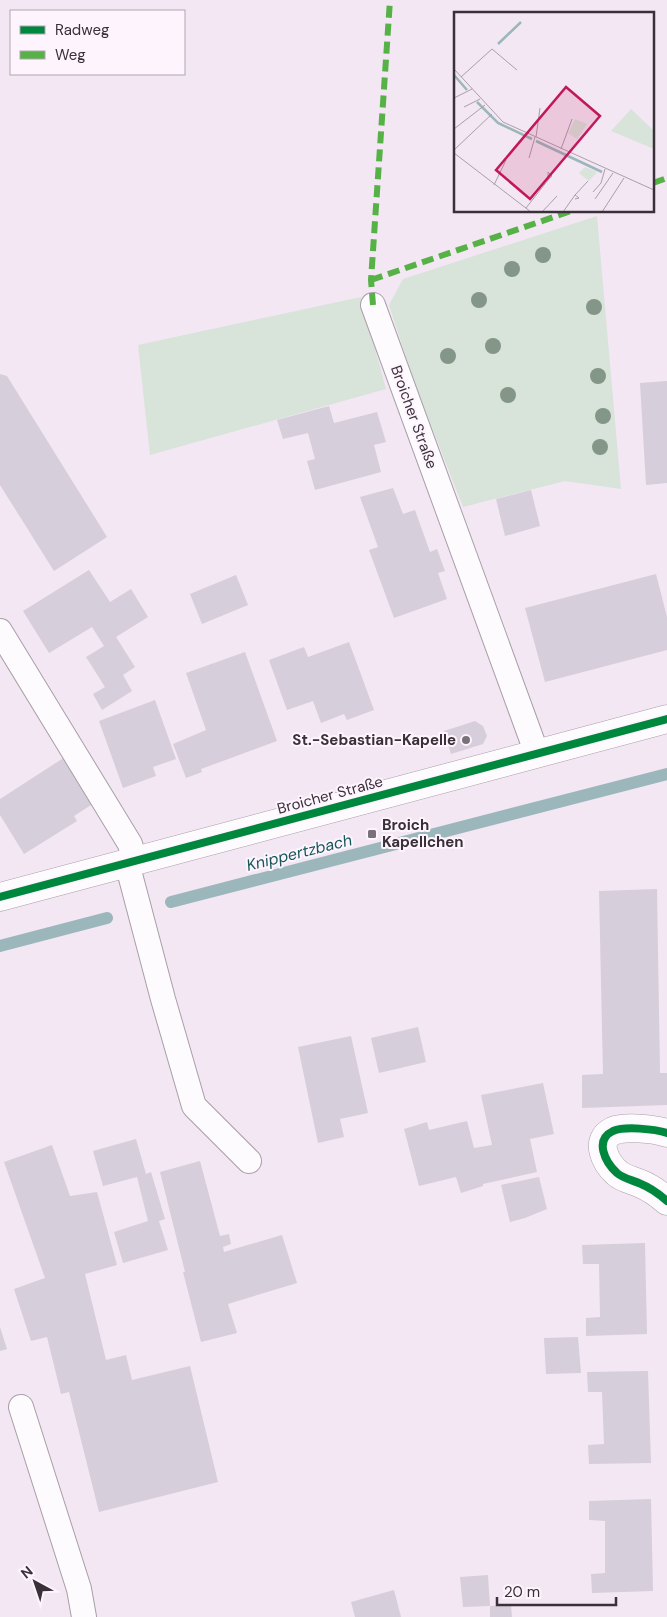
<svg xmlns="http://www.w3.org/2000/svg" width="667" height="1617" font-family="'DM Sans',sans-serif">
  <style>
    .green { fill: #d8e3da }
    .lines { fill: none; stroke-linecap: round; stroke-linejoin: round }
    .stream { stroke: #9cb7bc; stroke-width: 12 }
    .building { fill: #d6ceda }
    .service-casing { stroke: #a89fa8; stroke-width: 26 }
    .minor-casing { stroke: #a89fa8; stroke-width: 29 }
    .tertiary-casing { stroke: #a89fa8; stroke-width: 29 }
    .service { stroke: #fdfbfd; stroke-width: 24 }
    .minor { stroke: #fdfbfd; stroke-width: 28 }
    .tertiary { stroke: #fdfbfd; stroke-width: 28 }
    .quiet { stroke: #56b246; stroke-width: 6; stroke-dasharray: 12 6; stroke-linecap: butt }
    .cycleway-casing { stroke: #fdf4fd; stroke-width: 11 }
    .cycleway { stroke: #00873e; stroke-width: 8 }
    .tree { fill: #839688 }
    .poi-dot { fill: #7a707a; stroke: #fdf4fd; stroke-width: 2 }
    .labels { text-anchor: middle; stroke-width: 4; stroke-linejoin: round; paint-order: stroke }
    .street-label { font-size: 15px; fill: #393039; stroke: #fdf4fd }
    .poi-label { font-size: 15px; font-weight: bold; fill: #393039; stroke: #fdf4fd; text-anchor: end }
    .water-label { font-size: 16px; font-style: italic; fill: #17575a; stroke: #fdf4fd }
    .inset-river { fill: none; stroke: #9cb7bc; stroke-width: 2.5 }
    .inset-road { fill: none; stroke: #a99ea9; stroke-width: 1 }
    .view { fill: #c2185b; fill-opacity: 0.15; stroke: #c2185b; stroke-width: 2.5 }
    .inset-edge { fill: none; stroke: #393039; stroke-width: 2.5 }
  </style>
  <rect width="100%" height="100%" fill="#f3e7f3"/>
  <g class="green">
    <polygon points="597,216 621,489 565,481 463,507 414,382 389,305 403,279"/>
    <polygon points="361,297 386,389 150,455 138,345"/>
  </g>
  <g class="lines">
    <g class="stream">
      <polyline points="171,902 667,774"/>
      <polyline points="0,946 107,918"/>
    </g>
  </g>
  <g class="building">
    <polygon points="0,374 7,376 107,537 54,571 0,485"/>
    <polygon points="667,381 667,483 646,485 640,383"/>
    <polygon points="329,406 334,423 377,412 386,442 374,445 381,472 315,490 307,461 315,459 308,433 283,439 277,420"/>
    <polygon points="393,488 403,514 415,510 430,552 437,549 445,571 438,573 447,599 394,618 369,550 378,547 360,497"/>
    <polygon points="531,490 540,526 505,536 496,499"/>
    <polygon points="89,570 110,602 131,589 148,617 116,637 135,667 123,675 132,691 102,710 93,694 105,687 86,657 104,646 92,627 49,653 23,611"/>
    <polygon points="656,574 667,617 667,650 545,682 525,608"/>
    <polygon points="236,575 248,605 202,624 190,594"/>
    <polygon points="349,642 374,710 347,720 344,714 321,723 313,701 287,710 269,660 304,647 308,657"/>
    <polygon points="245,652 277,741 201,769 202,772 186,778 173,744 206,730 186,673"/>
    <polygon points="155,700 176,759 153,767 156,776 123,788 99,721"/>
    <polygon points="475,721 483,726 487,736 483,744 451,754 444,731"/>
    <polygon points="65,757 94,803 74,816 77,821 24,854 0,815 0,799"/>
    <polygon points="657,889 660,1073 667,1073 667,1105 582,1108 582,1075 603,1074 599,891"/>
    <polygon points="418,1027 426,1062 379,1073 371,1038"/>
    <polygon points="351,1036 368,1113 340,1119 344,1137 318,1143 298,1047"/>
    <polygon points="543,1083 554,1134 530,1139 537,1172 483,1184 483,1186 461,1193 456,1177 419,1186 404,1129 427,1122 429,1130 467,1121 474,1148 492,1145 481,1095"/>
    <polygon points="136,1139 146,1174 151,1172 165,1219 159,1221 168,1250 123,1263 114,1232 148,1221 137,1177 103,1186 93,1151"/>
    <polygon points="52,1145 70,1196 97,1192 117,1265 85,1274 106,1360 126,1355 132,1380 190,1366 218,1482 99,1512 69,1392 61,1394 47,1337 31,1341 14,1289 45,1278 4,1162"/>
    <polygon points="200,1161 220,1236 229,1234 231,1244 223,1247 224,1252 282,1235 297,1283 228,1304 237,1333 201,1342 183,1272 185,1272 160,1172"/>
    <polygon points="539,1177 547,1209 525,1218 510,1222 501,1185"/>
    <polygon points="645,1243 647,1334 586,1336 586,1318 600,1317 599,1264 583,1264 582,1245"/>
    <polygon points="0,1327 7,1349 0,1351"/>
    <polygon points="578,1337 581,1373 546,1374 544,1338"/>
    <polygon points="648,1371 651,1463 589,1464 588,1445 604,1444 602,1392 588,1392 587,1372"/>
    <polygon points="651,1499 653,1591 592,1593 591,1574 605,1573 605,1521 589,1520 589,1501"/>
    <polygon points="488,1575 490,1606 463,1607 460,1577"/>
    <polygon points="394,1590 401,1617 355,1617 351,1602"/>
    <polygon points="511,1605 512,1617 490,1617 490,1606"/>
  </g>
  <g class="lines">
    <g class="service-casing">
      <g id="service">
        <polyline points="373,305 537,754"/>
        <polyline points="0,631 130,844 135,861"/>
        <polyline points="127,863 163,999 194,1106 249,1161"/>
        <polyline points="21,1407 79,1589 84,1617"/>
      </g>
    </g>
    <g class="minor-casing">
      <path id="minor" d="M667,1133C655,1129 625,1126 613,1131C594,1140 605,1162 617,1173C624,1179 633,1180 641,1184C651,1188 659,1194 667,1201"/>
    </g>
    <g class="tertiary-casing">
      <polyline id="tertiary" points="0,897 667,719"/>
    </g>
    <use href="#service" class="service"/>
    <use href="#minor" class="minor"/>
    <use href="#tertiary" class="tertiary"/>
    <g class="quiet">
      <polyline points="653,183 667,178"/>
      <polyline points="371,280 571,211"/>
      <polyline points="373,305 371,280 390,0"/>
    </g>
    <g class="cycleway-casing">
      <g id="cycleway">
        <polyline points="0,897 667,719"/>
        <path d="M667,1133C655,1129 625,1126 613,1131C594,1140 605,1162 617,1173C624,1179 633,1180 641,1184C651,1188 659,1194 667,1201"/>
      </g>
    </g>
    <use href="#cycleway" class="cycleway"/>
  </g>
  <g class="tree">
    <circle cx="543" cy="255" r="8"/>
    <circle cx="512" cy="269" r="8"/>
    <circle cx="479" cy="300" r="8"/>
    <circle cx="594" cy="307" r="8"/>
    <circle cx="493" cy="346" r="8"/>
    <circle cx="448" cy="356" r="8"/>
    <circle cx="598" cy="376" r="8"/>
    <circle cx="508" cy="395" r="8"/>
    <circle cx="603" cy="416" r="8"/>
    <circle cx="600" cy="447" r="8"/>
  </g>
  <g class="poi-dot">
    <circle cx="466" cy="740" r="5"/>
    <rect x="367" y="829" width="10" height="10" rx="2.5"/>
  </g>
  <g class="labels">
    <g class="street-label">
      <text transform="translate(414 417) rotate(70)" y="5">Broicher Straße</text>
      <text transform="translate(330 795) rotate(-15)" y="5">Broicher Straße</text>
    </g>
    <g class="poi-label">
      <text x="456" y="745">St.-Sebastian-Kapelle</text>
      <text x="382" y="830" text-anchor="start">Broich<tspan x="382" dy="17">Kapellchen</tspan></text>
    </g>
    <g class="water-label">
      <text transform="translate(299 852) rotate(-14)" y="6">Knippertzbach</text>
    </g>
  </g>
  <g transform="translate(454 12)">
    <rect width="200" height="200" fill="#f3e7f3"/>
    <path d="M177,97L200,119V137L157,119ZM121,107L133,112L123,127L114,121ZM131,155L143,160L135,169L125,161Z" fill="#d8e3da"/>
    <path class="inset-river" d="M44,32L67,10M0,63L13,78M23,90L44,111L78,127M82,129L148,160"/>
    <path class="inset-road" d="M0,57L49,110L200,178M7,65L38,37L63,58M0,86L18,77M10,95L26,87M0,117L31,93M82,125L86,96M107,137L118,107M0,138L38,102M0,141L77,200M75,146L81,125M40,173L52,148M139,180L147,171L151,157M121,183L134,169M141,187L159,161M72,196L94,168L98,164L94,160V168M88,200L103,184M109,200L121,183L125,186L121,187M148,200L170,166"/>
    <path class="view" d="M112,75L146,104L76,187L42,158Z"/>
    <rect width="200" height="200" class="inset-edge"/>
  </g>
  <rect x="10" y="10" width="175" height="65" fill="#fdf4fd" stroke="#afa6af"/>
  <rect x="20" y="26" width="25" height="8" fill="#00873e" stroke="#afa6af"/>
  <text x="55" y="35" font-size="15" fill="#393039">Radweg</text>
  <rect x="20" y="51" width="25" height="8" fill="#56b246" stroke="#afa6af"/>
  <text x="55" y="60" font-size="15" fill="#393039">Weg</text>
  <g transform="translate(35 1582) rotate(320)" stroke="#fdf4fd" stroke-width="4" paint-order="stroke">
  <path d="M0-4L9 19L0 12L-9 19Z" fill="#393039"/>
  <text y="-8" font-size="14" font-weight="bold" text-anchor="middle" fill="#393039">N</text>
  </g>
  <path d="M497 1597v8h119v-8" fill="none" stroke="#393039" stroke-width="2.5"/>
  <text x="504" y="1597" font-size="15" fill="#393039" stroke="#fdf4fd" stroke-width="4" paint-order="stroke">20 m</text>
</svg>
